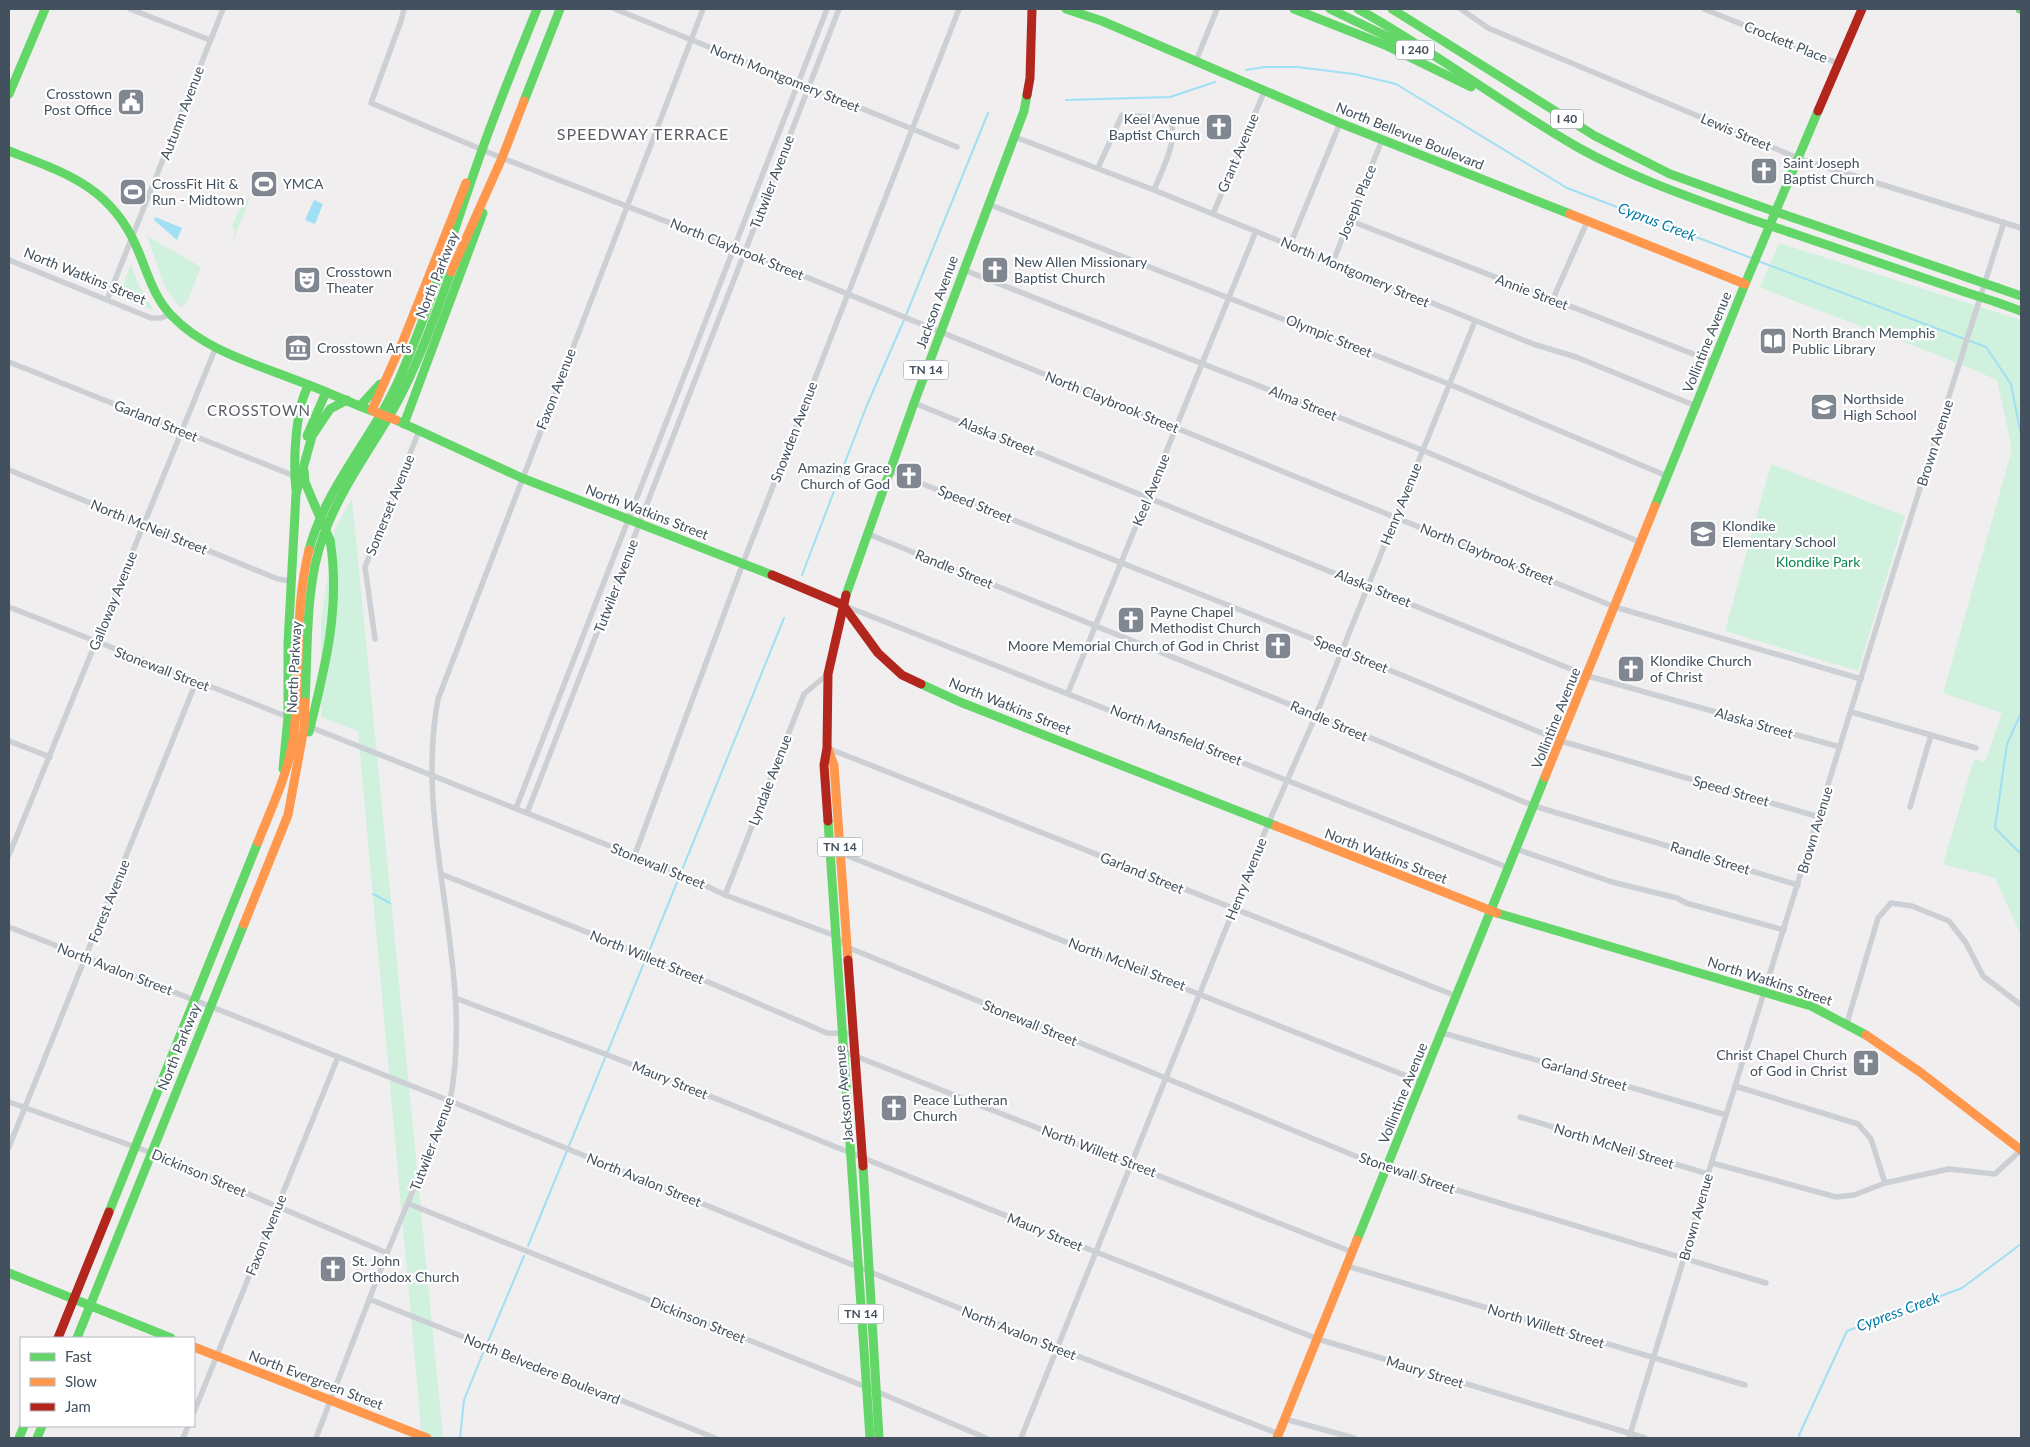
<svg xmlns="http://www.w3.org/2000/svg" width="2030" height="1447" font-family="Lato,sans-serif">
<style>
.green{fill:#d0f1de}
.water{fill:#a0dff4}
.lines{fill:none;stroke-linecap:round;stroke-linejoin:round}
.stream{stroke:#a0dff4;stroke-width:2}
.street{stroke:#cccfd3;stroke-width:5.5}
.fast{stroke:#63d668;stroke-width:9}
.slow{stroke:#ff974d;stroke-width:9}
.jam{stroke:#b3261e;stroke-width:9}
.fast-bridge{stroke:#63d668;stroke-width:9}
.slow-bridge{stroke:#ff974d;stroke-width:9}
.labels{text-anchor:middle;stroke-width:4.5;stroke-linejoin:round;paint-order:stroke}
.shield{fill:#fff;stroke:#7b848e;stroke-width:1}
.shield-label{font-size:12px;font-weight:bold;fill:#43505d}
.street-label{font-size:14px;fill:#43505d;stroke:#fff}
.poi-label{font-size:14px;fill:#43505d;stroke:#fff;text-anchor:start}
.park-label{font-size:14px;fill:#0b874f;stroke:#fff}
.water-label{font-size:15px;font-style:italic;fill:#027aa4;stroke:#fff}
.neighbourhood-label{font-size:15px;letter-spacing:1px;fill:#595d63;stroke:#fff}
.quarter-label{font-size:16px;letter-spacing:1px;fill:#595d63;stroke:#fff}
</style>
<rect width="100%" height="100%" fill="#f0eeee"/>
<g class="green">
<path d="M 248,198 L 250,198 L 231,246 L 235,232 L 232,226 L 241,206 L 246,203 Z"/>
<path d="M 147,236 L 201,267 L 186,304 L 180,307 L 165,287 Z"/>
<path d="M 1779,243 L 2021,320 L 2021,935 L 1995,878 L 1943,864 L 1974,759 L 1985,762 L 2002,713 L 1943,693 L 2012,450 L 1997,380 C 1920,345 1839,320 1760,287 Z"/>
<path d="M 131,264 L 138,284 L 154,311 L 119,296 Z"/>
<path d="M 1771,464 L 1905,516 L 1858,671 L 1725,631 Z"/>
<path d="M 352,498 L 443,1438 L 422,1438 L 358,731 L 321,717 L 321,620 L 335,529 Z"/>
</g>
<g class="water">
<path d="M 314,200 L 323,204 L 315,224 L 305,220 Z"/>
<path d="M 155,217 L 182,228 L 177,240 L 154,220 Z"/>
</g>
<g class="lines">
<g class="stream">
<path d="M 1246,70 L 1265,67 L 1297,67 L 1354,74 L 1396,84 L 1567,188 L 1754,259"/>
<path d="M 1066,100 L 1170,97 L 1215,82"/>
<path d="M 1758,261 L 1986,347 L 2011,384 L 2021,435"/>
<path d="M 906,315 L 988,113"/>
<path d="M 802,575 L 867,405 L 904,320"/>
<path d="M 2021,713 L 2007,744 L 1995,828 L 2021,854"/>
<path d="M 373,894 L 390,903"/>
<path d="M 648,954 L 784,618"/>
<path d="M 528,1246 L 646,958"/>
<path d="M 487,1344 L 524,1256"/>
<path d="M 460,1438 L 464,1400 L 485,1348"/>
<path d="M 1800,1438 L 1799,1435 L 1847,1331 L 1962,1288 L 2021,1244"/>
</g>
<g class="street">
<path d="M 130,9 L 210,40"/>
<path d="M 404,9 L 401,21 L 371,103 L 502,158 L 735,248 L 1615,607 L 1861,679"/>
<path d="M 615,9 L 957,147"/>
<path d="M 1461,9 L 1488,28 L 1800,159 L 2021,228"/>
<path d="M 1704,9 L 1840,64"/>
<path d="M 1196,61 L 1217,9"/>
<path d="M 1015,137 L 1154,190 L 1533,344 L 1576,357 L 1696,406"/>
<path d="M 1098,168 L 1122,115 L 1167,118 C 1183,132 1161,172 1154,190"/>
<path d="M 988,204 L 1449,384 L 1667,476"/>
<path d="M 1213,214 L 1264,92"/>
<path d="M 1351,221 L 1714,362"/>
<path d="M 1290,245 L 1340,123"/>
<path d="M 9,260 L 151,318 L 161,318 L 170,314"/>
<path d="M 1332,264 L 1382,140"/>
<path d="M 964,270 L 1422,450 L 1640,542"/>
<path d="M 107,300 L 223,9"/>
<path d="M 1552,301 L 1587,222"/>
<path d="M 9,362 L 297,477"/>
<path d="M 914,403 L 1588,676 L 1840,747"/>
<path d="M 9,470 L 278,579 L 291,581"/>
<path d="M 890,471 L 1341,650 L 1561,741 L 1819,817"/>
<path d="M 868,534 L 1316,715 L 1534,806 L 1798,885"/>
<path d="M 845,606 L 1509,868"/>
<path d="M 9,607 L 288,717"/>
<path d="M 375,639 L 365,567 L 419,431"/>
<path d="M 1068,693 L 1256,231"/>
<path d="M 1851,712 L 1976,748"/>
<path d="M 310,727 L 688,877 L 725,895 L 836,936 L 847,947 L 1387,1169 L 1766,1283"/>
<path d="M 9,741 L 50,757"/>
<path d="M 827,748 L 1456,996"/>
<path d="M 1910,807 L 1931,735"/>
<path d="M 516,808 L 827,9"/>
<path d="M 527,813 L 839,9"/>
<path d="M 830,849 L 1422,1082"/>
<path d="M 1516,849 L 1612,882 L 1677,898 L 1686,903 L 1784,930"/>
<path d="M 9,855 L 216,347"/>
<path d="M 634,857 L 743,563 L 959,9"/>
<path d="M 441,874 L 652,958 L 827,1033 L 853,1034"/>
<path d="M 725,895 L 804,694 L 828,674"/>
<path d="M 9,927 L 450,1101 L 1057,1348 L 1279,1434"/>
<path d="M 455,998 L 613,1057 L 1096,1252 L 1318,1339 L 1645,1438"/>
<path d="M 1847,1023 L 1878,918 L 1891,903 L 1912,906 L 1949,921 L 1966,943 L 1983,976 L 2021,1005"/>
<path d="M 1443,1033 L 1726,1115"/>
<path d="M 845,1052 L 1352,1252"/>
<path d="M 1735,1086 L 1858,1124 L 1871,1139 L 1885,1183"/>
<path d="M 9,1102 L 152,1153 L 387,1253"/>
<path d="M 1520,1117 L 1708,1174"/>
<path d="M 9,1147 L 196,682"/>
<path d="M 1712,1163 L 1836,1197 L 1854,1195 L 1885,1183 L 1949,1169 L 1995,1174 L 2021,1150"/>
<path d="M 409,1204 L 866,1387 L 986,1438"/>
<path d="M 1347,1266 L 1745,1385"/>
<path d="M 369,1299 L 715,1438"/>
<path d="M 194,1412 L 338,1057"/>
<path d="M 1285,1419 L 1354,1438"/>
<path d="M 183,1438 L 188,1426"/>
<path d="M 316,1438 L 387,1253 L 450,1101 C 476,968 413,832 438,699 L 703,9"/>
<path d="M 1021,1438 L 1268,824 L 1316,715 L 1475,321"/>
<path d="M 1629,1438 C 1655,1350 1684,1263 1708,1174 L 1891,580 L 2004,222"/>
</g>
<g class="fast">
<path d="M 1066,9 L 1102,21 L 1340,123 L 1570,214"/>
<path d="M 1294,9 L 1385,45 L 1471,87"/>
<path d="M 1330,9 L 1407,46"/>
<path d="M 1358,9 C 1434,51 1503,105 1579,148 C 1633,178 1692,198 1750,219"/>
<path d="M 1392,9 L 1595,136 L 1670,174 L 1756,205"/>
<path d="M 2020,9 L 2021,9"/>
<path d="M 9,94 L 45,9"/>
<path d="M 524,101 L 560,9"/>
<path d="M 9,151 C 66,173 111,187 137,248 C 147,271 153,296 171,315 C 205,351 256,364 301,382 C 326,391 350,403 375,412"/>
<path d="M 1794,218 L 1969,278"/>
<path d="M 1789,232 L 1965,292"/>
<path d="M 1998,288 L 2021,296"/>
<path d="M 1996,302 L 2021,311"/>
<path d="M 360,406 L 380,384"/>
<path d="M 398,421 L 522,478 L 772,575"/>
<path d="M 404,424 L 483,213"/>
<path d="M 307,436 L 326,392"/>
<path d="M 304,471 L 305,482 L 315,506"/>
<path d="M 296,490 C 293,464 295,407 309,385"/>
<path d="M 1655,506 L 1745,284 L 1818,111"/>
<path d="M 309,550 C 326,486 374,437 400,377 C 432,303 455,226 482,150 C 499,102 518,56 537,9"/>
<path d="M 846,595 L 914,403 L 1024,111 L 1027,95"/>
<path d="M 921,684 L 960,702 L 1276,826"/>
<path d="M 305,702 C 308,650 305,585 323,537 C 339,491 370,450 394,408 C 418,365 434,318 451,272"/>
<path d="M 309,732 C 325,668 341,606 330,540"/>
<path d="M 283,769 L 288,717 L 288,643 L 296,494 L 312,436 L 330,409 L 347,400"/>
<path d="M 828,821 L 870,1438"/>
<path d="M 1497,913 L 1811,1006 L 1866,1035"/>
<path d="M 863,1166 L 879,1438"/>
<path d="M 109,1212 L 258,842"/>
<path d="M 1357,1240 L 1545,777"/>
<path d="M 9,1273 L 171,1338"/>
<path d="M 77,1338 L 244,924"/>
<path d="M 19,1438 L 24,1426"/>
<path d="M 37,1438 L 42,1426"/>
</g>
<g class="slow">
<path d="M 1570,214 L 1745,284"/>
<path d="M 451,272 L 502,158 L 524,101"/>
<path d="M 372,410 L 403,341 L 466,183"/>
<path d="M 828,749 L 834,765 L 848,960"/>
<path d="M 1545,777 L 1655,506"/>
<path d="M 1276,826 L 1497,913"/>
<path d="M 258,842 C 271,809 287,776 293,741 C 302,677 293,613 309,550"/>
<path d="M 244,924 L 288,815 L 304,728 L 305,702"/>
<path d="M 1866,1035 L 1920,1072 L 2021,1150"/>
<path d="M 194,1347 L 427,1438"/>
<path d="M 1277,1438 L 1357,1240"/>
</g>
<g class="jam">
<path d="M 1027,95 L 1030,78 L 1032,9"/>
<path d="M 1818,111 L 1862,9"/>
<path d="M 772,575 L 843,605 L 878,653 L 902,675 L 921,684"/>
<path d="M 828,821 L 824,765 L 827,748 L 828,674 L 846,595"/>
<path d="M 848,960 L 863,1166"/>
<path d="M 58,1338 L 109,1212"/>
</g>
<g class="fast-bridge">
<path d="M 1756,205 L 1794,218"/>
<path d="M 1750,219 L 1789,232"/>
<path d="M 1969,278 L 1998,288"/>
<path d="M 1965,292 L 1996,302"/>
<path d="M 315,506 L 330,540"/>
</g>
<path class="slow-bridge" d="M 375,412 L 396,420"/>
</g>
<defs>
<g id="civic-square" transform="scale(1.4375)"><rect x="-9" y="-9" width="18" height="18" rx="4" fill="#808790" stroke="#fff"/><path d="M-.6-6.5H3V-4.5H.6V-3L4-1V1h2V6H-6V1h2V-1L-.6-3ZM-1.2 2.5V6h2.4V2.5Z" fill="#fff"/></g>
<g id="church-square" transform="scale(1.4375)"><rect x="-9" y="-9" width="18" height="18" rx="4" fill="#808790" stroke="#fff"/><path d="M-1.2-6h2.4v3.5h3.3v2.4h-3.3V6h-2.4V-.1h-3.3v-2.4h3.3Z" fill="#fff"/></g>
<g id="stadium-square" transform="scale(1.4375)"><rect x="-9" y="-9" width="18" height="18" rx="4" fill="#808790" stroke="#fff"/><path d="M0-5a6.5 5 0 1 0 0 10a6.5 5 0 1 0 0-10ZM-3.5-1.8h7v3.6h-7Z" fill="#fff"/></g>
<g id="theatre-square" transform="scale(1.4375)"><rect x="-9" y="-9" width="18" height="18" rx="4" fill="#808790" stroke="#fff"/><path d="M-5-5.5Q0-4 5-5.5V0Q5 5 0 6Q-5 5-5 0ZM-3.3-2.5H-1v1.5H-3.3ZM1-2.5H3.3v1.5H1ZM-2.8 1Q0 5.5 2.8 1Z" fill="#fff"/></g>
<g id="library-square" transform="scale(1.4375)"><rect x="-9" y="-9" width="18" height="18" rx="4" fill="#808790" stroke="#fff"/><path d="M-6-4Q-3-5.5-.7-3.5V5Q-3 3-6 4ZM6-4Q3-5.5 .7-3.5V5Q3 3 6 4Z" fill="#fff"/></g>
<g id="museum-square" transform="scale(1.4375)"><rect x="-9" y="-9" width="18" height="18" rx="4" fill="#808790" stroke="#fff"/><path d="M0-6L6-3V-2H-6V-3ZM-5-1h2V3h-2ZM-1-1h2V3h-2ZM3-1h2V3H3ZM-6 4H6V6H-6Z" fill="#fff"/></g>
<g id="school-square" transform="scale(1.4375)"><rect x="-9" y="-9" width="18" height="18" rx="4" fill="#808790" stroke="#fff"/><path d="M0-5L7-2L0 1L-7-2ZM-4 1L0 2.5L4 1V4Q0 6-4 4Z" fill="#fff"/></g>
</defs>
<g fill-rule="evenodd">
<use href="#civic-square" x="131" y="102"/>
<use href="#church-square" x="1219" y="127"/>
<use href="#church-square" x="1764" y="171"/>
<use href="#stadium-square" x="264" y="184"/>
<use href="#stadium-square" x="133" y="192"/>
<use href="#church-square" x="995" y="270"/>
<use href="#theatre-square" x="307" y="280"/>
<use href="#library-square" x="1773" y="341"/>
<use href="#museum-square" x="298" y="348"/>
<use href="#school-square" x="1824" y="407"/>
<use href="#church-square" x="909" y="476"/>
<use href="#school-square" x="1703" y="534"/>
<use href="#church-square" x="1131" y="620"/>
<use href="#church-square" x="1278" y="646"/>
<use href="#church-square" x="1631" y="669"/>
<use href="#church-square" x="1866" y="1063"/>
<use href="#church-square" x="894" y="1108"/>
<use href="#church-square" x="333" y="1269"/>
</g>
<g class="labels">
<g class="shield">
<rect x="1396" y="40.5" width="38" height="19" rx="4"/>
<rect x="1551" y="109.5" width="32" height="19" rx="4"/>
<rect x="903.5" y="360.5" width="45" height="19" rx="4"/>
<rect x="817.5" y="837.5" width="45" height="19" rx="4"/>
<rect x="838.5" y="1304.5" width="45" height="19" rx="4"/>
</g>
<g class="shield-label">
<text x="1415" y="54">I 240</text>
<text x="1567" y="123">I 40</text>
<text x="926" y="374">TN 14</text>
<text x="840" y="851">TN 14</text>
<text x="861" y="1318">TN 14</text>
</g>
<g class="street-label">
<text transform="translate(1786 42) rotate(22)" y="5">Crockett Place</text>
<text transform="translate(785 78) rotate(22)" y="5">North Montgomery Street</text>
<text transform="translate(182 113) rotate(-69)" y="5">Autumn Avenue</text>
<text transform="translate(1736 132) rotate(23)" y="5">Lewis Street</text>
<text transform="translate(1410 136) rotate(22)" y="5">North Bellevue Boulevard</text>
<text transform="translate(1238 153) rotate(-67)" y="5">Grant Avenue</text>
<text transform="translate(772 182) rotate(-69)" y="5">Tutwiler Avenue</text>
<text transform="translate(1357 202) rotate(-68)" y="5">Joseph Place</text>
<text transform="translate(737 249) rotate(22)" y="5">North Claybrook Street</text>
<text transform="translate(1355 272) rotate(23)" y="5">North Montgomery Street</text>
<text transform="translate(437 275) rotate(-68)" y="5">North Parkway</text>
<text transform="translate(85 276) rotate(22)" y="5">North Watkins Street</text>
<text transform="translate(1532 292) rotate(21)" y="5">Annie Street</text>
<text transform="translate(937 302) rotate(-70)" y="5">Jackson Avenue</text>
<text transform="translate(1329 336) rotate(22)" y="5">Olympic Street</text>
<text transform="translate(1707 342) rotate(-68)" y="5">Vollintine Avenue</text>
<text transform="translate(556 389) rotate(-69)" y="5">Faxon Avenue</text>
<text transform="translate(1112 402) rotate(22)" y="5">North Claybrook Street</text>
<text transform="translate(1303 403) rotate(22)" y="5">Alma Street</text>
<text transform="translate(156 421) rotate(22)" y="5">Garland Street</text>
<text transform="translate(794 432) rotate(-69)" y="5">Snowden Avenue</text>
<text transform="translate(997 436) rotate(22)" y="5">Alaska Street</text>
<text transform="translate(1935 443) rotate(-72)" y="5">Brown Avenue</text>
<text transform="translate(1151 490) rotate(-68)" y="5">Keel Avenue</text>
<text transform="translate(975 504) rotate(22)" y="5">Speed Street</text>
<text transform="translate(1401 504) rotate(-68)" y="5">Henry Avenue</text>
<text transform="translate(390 505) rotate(-68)" y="5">Somerset Avenue</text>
<text transform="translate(647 512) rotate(21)" y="5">North Watkins Street</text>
<text transform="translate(149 527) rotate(22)" y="5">North McNeil Street</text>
<text transform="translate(1487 554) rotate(22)" y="5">North Claybrook Street</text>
<text transform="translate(954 569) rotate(22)" y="5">Randle Street</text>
<text transform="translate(616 586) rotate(-69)" y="5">Tutwiler Avenue</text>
<text transform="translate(1373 588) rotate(22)" y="5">Alaska Street</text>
<text transform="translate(113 601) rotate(-68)" y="5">Galloway Avenue</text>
<text transform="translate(1351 654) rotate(22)" y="5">Speed Street</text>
<text transform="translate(294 667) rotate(-87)" y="5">North Parkway</text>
<text transform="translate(162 669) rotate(21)" y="5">Stonewall Street</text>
<text transform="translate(1010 706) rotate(22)" y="5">North Watkins Street</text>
<text transform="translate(1556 718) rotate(-68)" y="5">Vollintine Avenue</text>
<text transform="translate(1329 721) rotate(23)" y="5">Randle Street</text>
<text transform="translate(1754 723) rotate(16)" y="5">Alaska Street</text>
<text transform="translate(1176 735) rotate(22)" y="5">North Mansfield Street</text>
<text transform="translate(770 780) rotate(-69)" y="5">Lyndale Avenue</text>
<text transform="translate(1731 791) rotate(16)" y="5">Speed Street</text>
<text transform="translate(1815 830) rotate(-73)" y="5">Brown Avenue</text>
<text transform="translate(1386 856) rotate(21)" y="5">North Watkins Street</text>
<text transform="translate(1710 858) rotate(17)" y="5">Randle Street</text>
<text transform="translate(658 866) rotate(22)" y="5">Stonewall Street</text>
<text transform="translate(1142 873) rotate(22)" y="5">Garland Street</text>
<text transform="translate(1246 879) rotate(-68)" y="5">Henry Avenue</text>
<text transform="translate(109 901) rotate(-68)" y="5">Forest Avenue</text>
<text transform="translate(647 957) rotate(22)" y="5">North Willett Street</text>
<text transform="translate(1127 964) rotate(21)" y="5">North McNeil Street</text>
<text transform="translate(115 969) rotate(21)" y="5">North Avalon Street</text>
<text transform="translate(1770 981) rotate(18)" y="5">North Watkins Street</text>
<text transform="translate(1030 1023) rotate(22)" y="5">Stonewall Street</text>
<text transform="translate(179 1047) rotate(-68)" y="5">North Parkway</text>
<text transform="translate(1584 1074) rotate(16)" y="5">Garland Street</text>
<text transform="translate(670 1080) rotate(22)" y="5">Maury Street</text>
<text transform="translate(1403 1093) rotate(-68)" y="5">Vollintine Avenue</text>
<text transform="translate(844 1094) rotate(-95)" y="5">Jackson Avenue</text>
<text transform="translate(432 1144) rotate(-69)" y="5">Tutwiler Avenue</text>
<text transform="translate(1614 1146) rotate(17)" y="5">North McNeil Street</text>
<text transform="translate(1099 1151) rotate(21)" y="5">North Willett Street</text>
<text transform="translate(199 1173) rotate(23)" y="5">Dickinson Street</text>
<text transform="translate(1407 1173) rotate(19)" y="5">Stonewall Street</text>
<text transform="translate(644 1180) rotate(22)" y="5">North Avalon Street</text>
<text transform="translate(1696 1217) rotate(-74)" y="5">Brown Avenue</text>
<text transform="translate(1045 1232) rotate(22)" y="5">Maury Street</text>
<text transform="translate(266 1235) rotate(-68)" y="5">Faxon Avenue</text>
<text transform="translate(698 1320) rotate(22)" y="5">Dickinson Street</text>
<text transform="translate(1546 1326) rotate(17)" y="5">North Willett Street</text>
<text transform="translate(1019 1333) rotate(22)" y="5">North Avalon Street</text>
<text transform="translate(542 1369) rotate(22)" y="5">North Belvedere Boulevard</text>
<text transform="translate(1425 1372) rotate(17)" y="5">Maury Street</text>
<text transform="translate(316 1380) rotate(21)" y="5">North Evergreen Street</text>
</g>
<g class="poi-label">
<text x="112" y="99" text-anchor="end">Crosstown<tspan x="112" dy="16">Post Office</tspan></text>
<text x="1200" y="124" text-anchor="end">Keel Avenue<tspan x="1200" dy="16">Baptist Church</tspan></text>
<text x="1783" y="168">Saint Joseph<tspan x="1783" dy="16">Baptist Church</tspan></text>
<text x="152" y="189">CrossFit Hit &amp;<tspan x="152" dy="16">Run - Midtown</tspan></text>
<text x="283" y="189">YMCA</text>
<text x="1014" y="267">New Allen Missionary<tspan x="1014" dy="16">Baptist Church</tspan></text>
<text x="326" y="277">Crosstown<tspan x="326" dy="16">Theater</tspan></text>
<text x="1792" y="338">North Branch Memphis<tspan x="1792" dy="16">Public Library</tspan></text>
<text x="317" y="353">Crosstown Arts</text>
<text x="1843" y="404">Northside<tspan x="1843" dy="16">High School</tspan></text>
<text x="890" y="473" text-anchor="end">Amazing Grace<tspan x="890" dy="16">Church of God</tspan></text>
<text x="1722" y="531">Klondike<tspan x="1722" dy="16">Elementary School</tspan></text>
<text x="1150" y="617">Payne Chapel<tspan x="1150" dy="16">Methodist Church</tspan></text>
<text x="1259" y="651" text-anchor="end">Moore Memorial Church of God in Christ</text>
<text x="1650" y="666">Klondike Church<tspan x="1650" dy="16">of Christ</tspan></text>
<text x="1847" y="1060" text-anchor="end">Christ Chapel Church<tspan x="1847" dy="16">of God in Christ</tspan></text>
<text x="913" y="1105">Peace Lutheran<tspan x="913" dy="16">Church</tspan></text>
<text x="352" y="1266">St. John<tspan x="352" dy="16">Orthodox Church</tspan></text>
</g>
<g class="park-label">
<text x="1818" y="567">Klondike Park</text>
</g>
<g class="water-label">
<text transform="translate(1657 222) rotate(21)" y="5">Cyprus Creek</text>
<text transform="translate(1898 1312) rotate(-20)" y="5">Cypress Creek</text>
</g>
<g class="neighbourhood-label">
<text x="259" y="416">CROSSTOWN</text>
</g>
<g class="quarter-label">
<text x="643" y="140">SPEEDWAY TERRACE</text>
</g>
</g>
<rect width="2030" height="1447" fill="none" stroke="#43505d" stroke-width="20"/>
<rect x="20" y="1337" width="175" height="90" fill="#ffffff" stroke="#b4b9be"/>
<rect x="30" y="1353" width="25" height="8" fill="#63d668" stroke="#b4b9be"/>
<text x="65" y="1362" font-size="15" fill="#43505d">Fast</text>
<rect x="30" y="1378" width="25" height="8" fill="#ff974d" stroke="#b4b9be"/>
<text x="65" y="1387" font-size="15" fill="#43505d">Slow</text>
<rect x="30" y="1403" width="25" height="8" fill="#b3261e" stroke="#b4b9be"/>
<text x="65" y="1412" font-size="15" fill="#43505d">Jam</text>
</svg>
